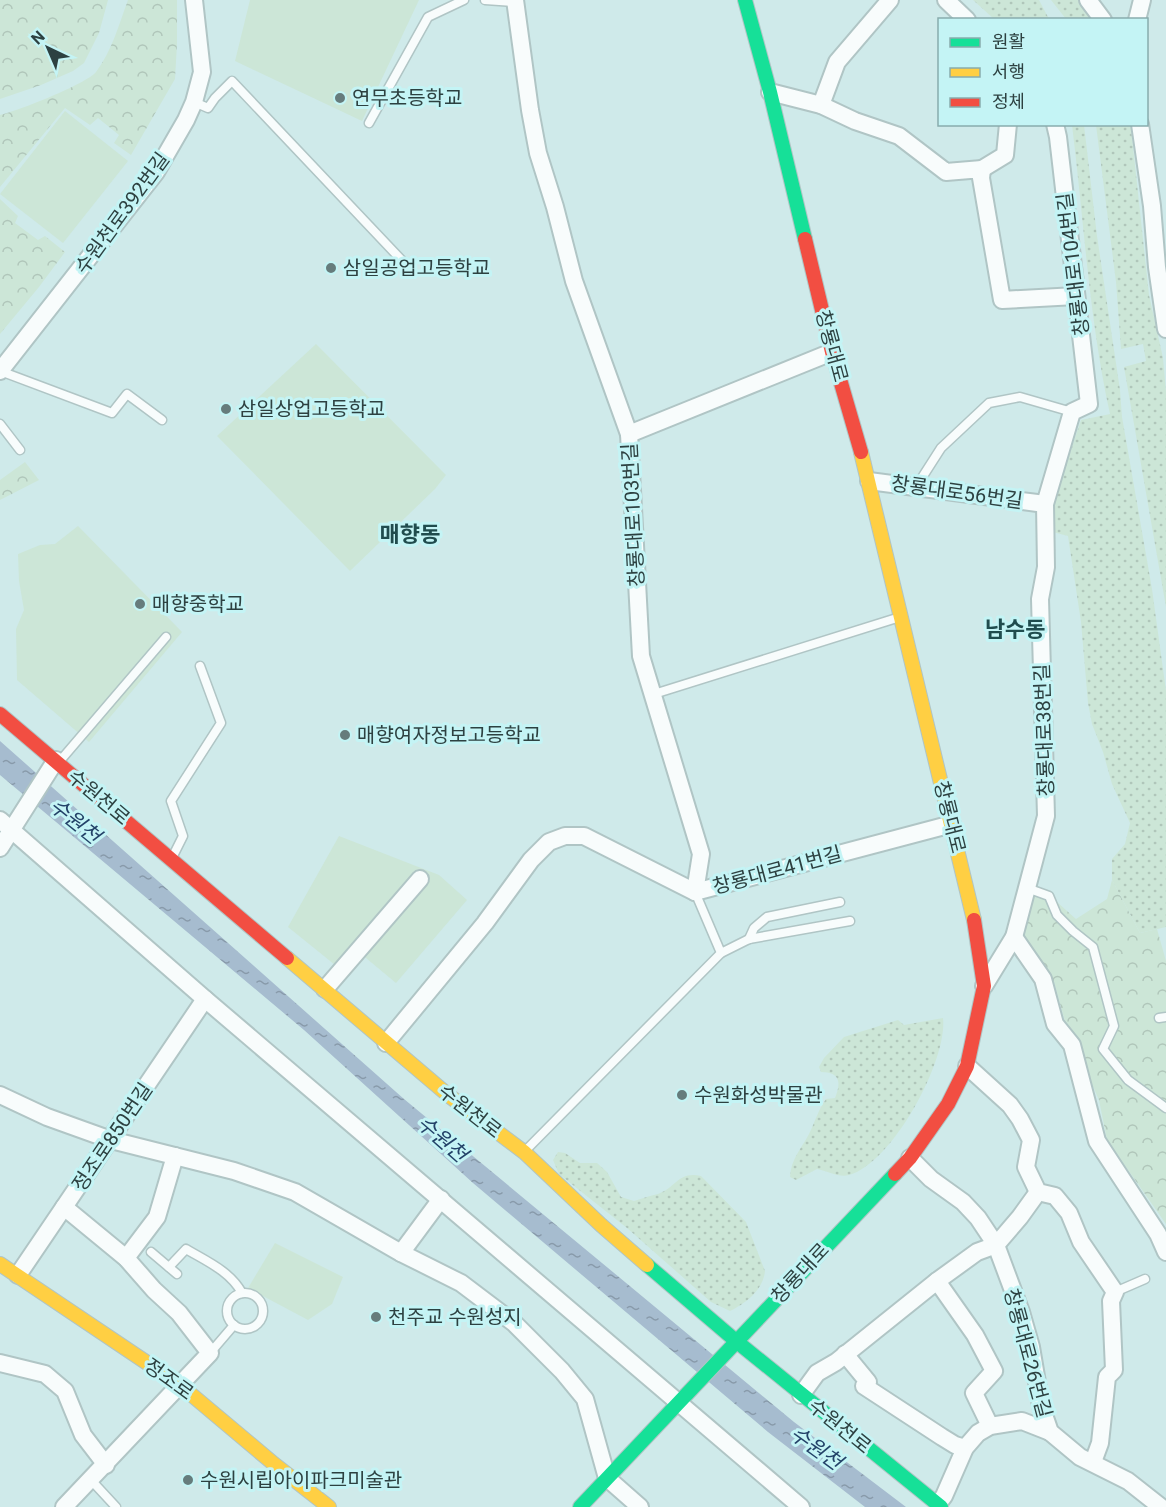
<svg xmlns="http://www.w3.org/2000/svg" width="1166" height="1507" font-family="Roboto,'Noto Sans KR',sans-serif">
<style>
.grass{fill:url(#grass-dots)}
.forest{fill:url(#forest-crowns)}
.garden{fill:#cce6d7}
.water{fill:url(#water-ripples)}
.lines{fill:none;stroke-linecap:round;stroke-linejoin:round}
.lane-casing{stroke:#b0c5c5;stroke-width:11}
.street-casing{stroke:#b0c5c5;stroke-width:20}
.fast-casing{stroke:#b0c5c5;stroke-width:16}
.slow-casing{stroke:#b0c5c5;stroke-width:16}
.jam-casing{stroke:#b0c5c5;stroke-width:16}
.lane{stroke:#f8fcfc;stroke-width:8}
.street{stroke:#f8fcfc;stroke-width:16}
.fast{stroke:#16e098;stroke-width:14}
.slow{stroke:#ffcf43;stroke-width:14}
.jam{stroke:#f24e42;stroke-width:14}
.poi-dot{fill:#667c7c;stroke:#c4f4f5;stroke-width:2}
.labels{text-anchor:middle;stroke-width:6;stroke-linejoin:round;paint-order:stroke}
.poi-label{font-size:20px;fill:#2d4141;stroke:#c4f4f5;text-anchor:start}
.street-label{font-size:20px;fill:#2d4141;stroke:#c4f4f5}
.water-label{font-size:21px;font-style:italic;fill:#234268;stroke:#c4f4f5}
.quarter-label{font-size:22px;font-weight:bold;fill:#204c4e;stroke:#c4f4f5}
</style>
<defs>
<pattern id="grass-dots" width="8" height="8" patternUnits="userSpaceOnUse" patternTransform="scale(1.5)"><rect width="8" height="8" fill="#cce6d7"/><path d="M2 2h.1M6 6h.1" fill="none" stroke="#b0c6ba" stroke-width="1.8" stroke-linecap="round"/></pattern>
<pattern id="forest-crowns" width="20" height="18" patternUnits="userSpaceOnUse" patternTransform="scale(1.5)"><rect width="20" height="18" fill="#cce6d7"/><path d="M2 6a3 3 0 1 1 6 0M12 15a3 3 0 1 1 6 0" fill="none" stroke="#b0c6ba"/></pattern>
<pattern id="water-ripples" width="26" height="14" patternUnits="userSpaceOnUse" patternTransform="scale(1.5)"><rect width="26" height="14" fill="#a6bccf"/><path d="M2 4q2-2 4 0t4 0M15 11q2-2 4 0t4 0" fill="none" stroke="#889aaa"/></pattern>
</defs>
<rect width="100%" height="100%" fill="#cfeaea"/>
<g class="grass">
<path d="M 973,0 L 1039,0 L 1049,19 L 994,19 Z"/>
<path d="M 1051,0 L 1083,0 L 1095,19 L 1066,19 Z"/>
<path d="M 1072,125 L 1084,125 L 1097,236 L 1120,390 L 1122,417 L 1152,589 L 1166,691 L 1166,927 L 1140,933 L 1112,880 L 1112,859 L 1125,844 L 1130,823 L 1112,784 L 1103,752 L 1092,724 L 1088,703 L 1081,622 L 1068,536 L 1049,531 L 1054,500 L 1081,420 L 1110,414 C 1089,319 1084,221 1072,125 Z"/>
<path d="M 1096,125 L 1130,125 L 1131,128 L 1149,295 L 1163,358 L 1166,392 L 1166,607 L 1124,367 L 1146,361 L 1143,344 L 1121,349 L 1116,282 Z"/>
<path d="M 943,1018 C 948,1060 892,1164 849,1175 C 840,1178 827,1171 817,1169 L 796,1180 L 790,1177 C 791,1159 801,1149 809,1134 C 815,1122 818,1110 826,1099 L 835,1098 C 841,1084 841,1072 821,1072 L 819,1067 L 824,1058 L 844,1037 L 898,1020 L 904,1025 Z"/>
<path d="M 558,1152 L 565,1153 L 580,1163 L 597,1163 L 607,1172 L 621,1197 L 634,1201 C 643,1198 649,1196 658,1194 C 676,1188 678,1171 701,1176 L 746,1222 L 765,1271 C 763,1290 746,1303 730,1311 L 711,1302 L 627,1228 L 559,1174 L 553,1160 Z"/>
</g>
<g class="forest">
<path d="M 0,0 L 108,0 L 99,33 L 84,63 L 73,71 L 41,85 L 0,99 Z"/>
<path d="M 128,0 L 177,0 L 177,44 L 175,79 L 131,155 L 114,143 L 119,135 L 98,118 L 90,125 L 65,108 L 0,187 L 0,115 C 18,111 86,84 96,72 C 112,51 119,24 128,0 Z"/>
<path d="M 0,199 L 18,216 L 15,223 L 38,240 L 45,236 L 65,252 L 39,287 L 0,334 Z"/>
<path d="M 25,462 L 39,480 L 0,500 L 0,480 Z"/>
<path d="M 1112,880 L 1140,933 L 1157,929 L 1166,961 L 1166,1224 L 1107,1140 L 1099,1100 L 1066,1025 L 1054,982 L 1022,937 L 1030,893 L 1057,902 L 1076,919 L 1107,899 Z"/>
</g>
<g class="garden">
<path d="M 250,0 L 419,0 L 362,121 L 235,61 Z"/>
<path d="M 65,111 L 128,161 L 63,243 L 0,194 Z"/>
<path d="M 316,344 L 446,475 L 435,489 L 350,571 L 217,436 Z"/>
<path d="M 78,526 L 182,632 L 89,742 L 17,680 L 16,629 L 24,610 L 19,581 L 18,554 L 40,545 L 55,544 Z"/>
<path d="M 339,836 L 439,875 L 467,900 L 396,983 L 360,953 L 345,973 L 288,927 Z"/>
<path d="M 275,1243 L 343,1277 L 332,1304 L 308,1320 L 248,1288 Z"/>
</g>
<path class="water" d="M 0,741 L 404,1099 L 794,1422 L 906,1507 L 865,1507 L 768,1432 L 473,1183 L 304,1030 L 0,775 Z"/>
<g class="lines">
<g class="lane-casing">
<g id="lane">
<path d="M 485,0 L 515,2"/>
<path d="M 194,102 L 208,108 L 215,98 L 232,81 L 410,269"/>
<path d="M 369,123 L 428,17 L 464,0"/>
<path d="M 0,371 L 112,413 L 127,394 L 162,420"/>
<path d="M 0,424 L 20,450"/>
<path d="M 916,487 L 941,448 L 989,403 L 1020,397 L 1072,412"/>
<path d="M 654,694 L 900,617"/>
<path d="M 59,762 L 166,637"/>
<path d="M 172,858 L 183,836 L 171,801 L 221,723 L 200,666"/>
<path d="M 1027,888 L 1049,896 L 1057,915 L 1073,931 L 1093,947 L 1114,1026 L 1103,1049 L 1128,1080 L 1166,1108"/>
<path d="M 749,939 L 754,928 L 767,917 L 840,902"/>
<path d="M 721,953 L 749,939 L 850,921"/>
<path d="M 1159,1018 L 1166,1017"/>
<path d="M 526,1150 L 721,953 L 695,892"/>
<path d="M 151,1252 L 177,1274"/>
<path d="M 169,1267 L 186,1249 C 206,1261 230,1271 242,1293"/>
<path d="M 1115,1292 L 1145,1279"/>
<circle cx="245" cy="1311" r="18"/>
<path d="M 210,1353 L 234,1325"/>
<path d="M 91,1480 L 116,1507"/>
</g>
</g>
<g class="street-casing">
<g id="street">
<path d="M 515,0 L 530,110 L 538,153 L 555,207 L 574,281 L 629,434 L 641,656 L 701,854 L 695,892"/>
<path d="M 946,0 L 967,20"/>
<path d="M 1088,0 L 1103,20"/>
<path d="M 1137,20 L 1142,0"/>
<path d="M 770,92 L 821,105 L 855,121 L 899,136 L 946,172 L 982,169 L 981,178 L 1002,300 L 1076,296"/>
<path d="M 821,105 L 837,62 L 890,0"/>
<path d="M 1140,124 L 1152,206 L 1157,267 L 1166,329"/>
<path d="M 982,169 L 1005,155 L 1008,124"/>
<path d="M 0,371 L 156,172 L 186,120 L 194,102 L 202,72 L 194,0"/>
<path d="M 629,434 L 832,352"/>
<path d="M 869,481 L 1045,504"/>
<path d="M 0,820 L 205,999 L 801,1507"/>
<path d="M 0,848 L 56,760"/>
<path d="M 1014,937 L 1043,979 L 1055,1024 L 1072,1045 L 1097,1141 L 1158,1234 L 1166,1252"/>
<path d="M 984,986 L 1014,937 L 1046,816 L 1040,599 L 1046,567 L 1045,504 L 1072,412 L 1089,404 L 1058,137 L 1055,124"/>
<path d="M 325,989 L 420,879"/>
<path d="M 386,1043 L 485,923 L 531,860 L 549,842 L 565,836 L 584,836 L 695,892 L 952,824"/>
<path d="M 967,1066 L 1010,1105 L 1020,1119 L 1031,1140 L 1026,1167 L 1038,1192 L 1055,1196 L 1069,1213 L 1081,1242 L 1115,1292 L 1111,1301 L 1114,1370 L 1107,1377 L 1100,1443 L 1093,1462"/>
<path d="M 0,1095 L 47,1117 L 111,1140 L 234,1171 L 295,1192 L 401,1253 L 461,1283 L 514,1323 L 562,1371 L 585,1399 L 607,1478 L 640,1507"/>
<path d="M 910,1158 L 931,1179 L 963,1202 L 978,1218 L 996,1245 L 1021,1312 L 1031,1347 L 1041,1406 L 1050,1432 L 1080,1457 L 1128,1481 L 1161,1507"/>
<path d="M 401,1253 L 441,1199"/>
<path d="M 126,1258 L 157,1217 L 175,1156"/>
<path d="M 18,1275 L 205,999"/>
<path d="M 937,1281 L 975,1335 L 994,1371 L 974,1393 L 990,1426"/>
<path d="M 845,1354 L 868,1382 L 864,1386 L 942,1437 L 955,1445 L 965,1448"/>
<path d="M 0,1363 L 45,1374 L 65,1391 L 83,1435 L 106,1465"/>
<path d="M 801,1395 L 817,1373 L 836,1362 L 937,1281 L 977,1252 L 996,1245 L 1020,1217 L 1038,1192"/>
<path d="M 938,1504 L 944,1496 L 965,1448 L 978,1433 L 990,1426 L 1022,1421 L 1050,1432"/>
<path d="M 64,1507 L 210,1353 L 179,1313 L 154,1290 L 126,1258 L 64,1207"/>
</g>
</g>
<g class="fast-casing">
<g id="fast">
<path d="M 745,0 L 770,92 L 805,239"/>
<path d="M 647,1265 L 736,1341 L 941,1507"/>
<path d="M 580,1507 L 895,1174"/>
</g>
</g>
<g class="slow-casing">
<g id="slow">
<path d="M 861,452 L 974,920"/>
<path d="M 287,958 L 448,1095 L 524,1152 L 601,1225 L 647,1265"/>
<path d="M 0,1264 L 180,1385 L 274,1464 L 329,1507"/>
</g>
</g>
<g class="jam-casing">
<g id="jam">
<path d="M 805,239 L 832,352 L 861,452"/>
<path d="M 0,714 L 287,958"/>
<path d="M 895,1174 L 910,1158 L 948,1104 L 967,1066 L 984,986 L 974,920"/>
</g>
</g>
<use href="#lane" class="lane"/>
<use href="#street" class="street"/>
<use href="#fast" class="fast"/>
<use href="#slow" class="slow"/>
<use href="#jam" class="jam"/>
</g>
<g class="poi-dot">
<circle cx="340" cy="98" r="6"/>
<circle cx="331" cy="268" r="6"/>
<circle cx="226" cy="409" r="6"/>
<circle cx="140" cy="604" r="6"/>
<circle cx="345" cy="735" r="6"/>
<circle cx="682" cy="1095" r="6"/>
<circle cx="376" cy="1317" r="6"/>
<circle cx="188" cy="1480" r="6"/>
</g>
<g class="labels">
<g class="poi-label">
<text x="352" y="105">연무초등학교</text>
<text x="343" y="275">삼일공업고등학교</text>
<text x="238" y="416">삼일상업고등학교</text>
<text x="152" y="611">매향중학교</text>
<text x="357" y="742">매향여자정보고등학교</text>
<text x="694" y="1102">수원화성박물관</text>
<text x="388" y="1324">천주교 수원성지</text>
<text x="200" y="1487">수원시립아이파크미술관</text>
</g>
<g class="street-label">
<text transform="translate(122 213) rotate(-54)" y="7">수원천로392번길</text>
<text transform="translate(1073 264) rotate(-97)" y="7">창룡대로104번길</text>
<text transform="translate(832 346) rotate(75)" y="7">창룡대로</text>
<text transform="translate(957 492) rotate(8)" y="7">창룡대로56번길</text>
<text transform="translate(633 515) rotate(-93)" y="7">창룡대로103번길</text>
<text transform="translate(1044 730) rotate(-92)" y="7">창룡대로38번길</text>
<text transform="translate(99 797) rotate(40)" y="7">수원천로</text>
<text transform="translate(950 817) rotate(76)" y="7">창룡대로</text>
<text transform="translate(777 870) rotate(-15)" y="7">창룡대로41번길</text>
<text transform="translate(470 1111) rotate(38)" y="7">수원천로</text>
<text transform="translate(112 1137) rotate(-56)" y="7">정조로850번길</text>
<text transform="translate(800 1273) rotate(-47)" y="7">창룡대로</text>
<text transform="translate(1028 1353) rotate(75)" y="7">창룡대로26번길</text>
<text transform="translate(169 1379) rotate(36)" y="7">정조로</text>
<text transform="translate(840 1426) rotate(39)" y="7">수원천로</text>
</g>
<g class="water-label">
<text transform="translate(75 821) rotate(39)" y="7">수원천</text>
<text transform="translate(442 1139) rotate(41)" y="7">수원천</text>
<text transform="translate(816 1448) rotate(36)" y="7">수원천</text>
</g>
<g class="quarter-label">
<text x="410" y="542">매향동</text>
<text x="1015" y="637">남수동</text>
</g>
</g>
<rect x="938" y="18" width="210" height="108" fill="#c4f4f5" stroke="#88acad" stroke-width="1.5"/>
<rect x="950" y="38" width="30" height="9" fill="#16e098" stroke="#88acad" stroke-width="1.5"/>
<text x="992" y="48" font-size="18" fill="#2d4141">원활</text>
<rect x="950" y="68" width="30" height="9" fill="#ffcf43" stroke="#88acad" stroke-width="1.5"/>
<text x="992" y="78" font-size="18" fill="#2d4141">서행</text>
<rect x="950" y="98" width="30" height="9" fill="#f24e42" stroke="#88acad" stroke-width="1.5"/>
<text x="992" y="108" font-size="18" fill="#2d4141">정체</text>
<g transform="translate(48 48) rotate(316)" stroke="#c4f4f5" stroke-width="4.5" paint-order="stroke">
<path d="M0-4.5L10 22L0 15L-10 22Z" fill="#2d4141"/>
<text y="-9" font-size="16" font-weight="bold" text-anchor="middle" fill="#2d4141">N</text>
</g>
</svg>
